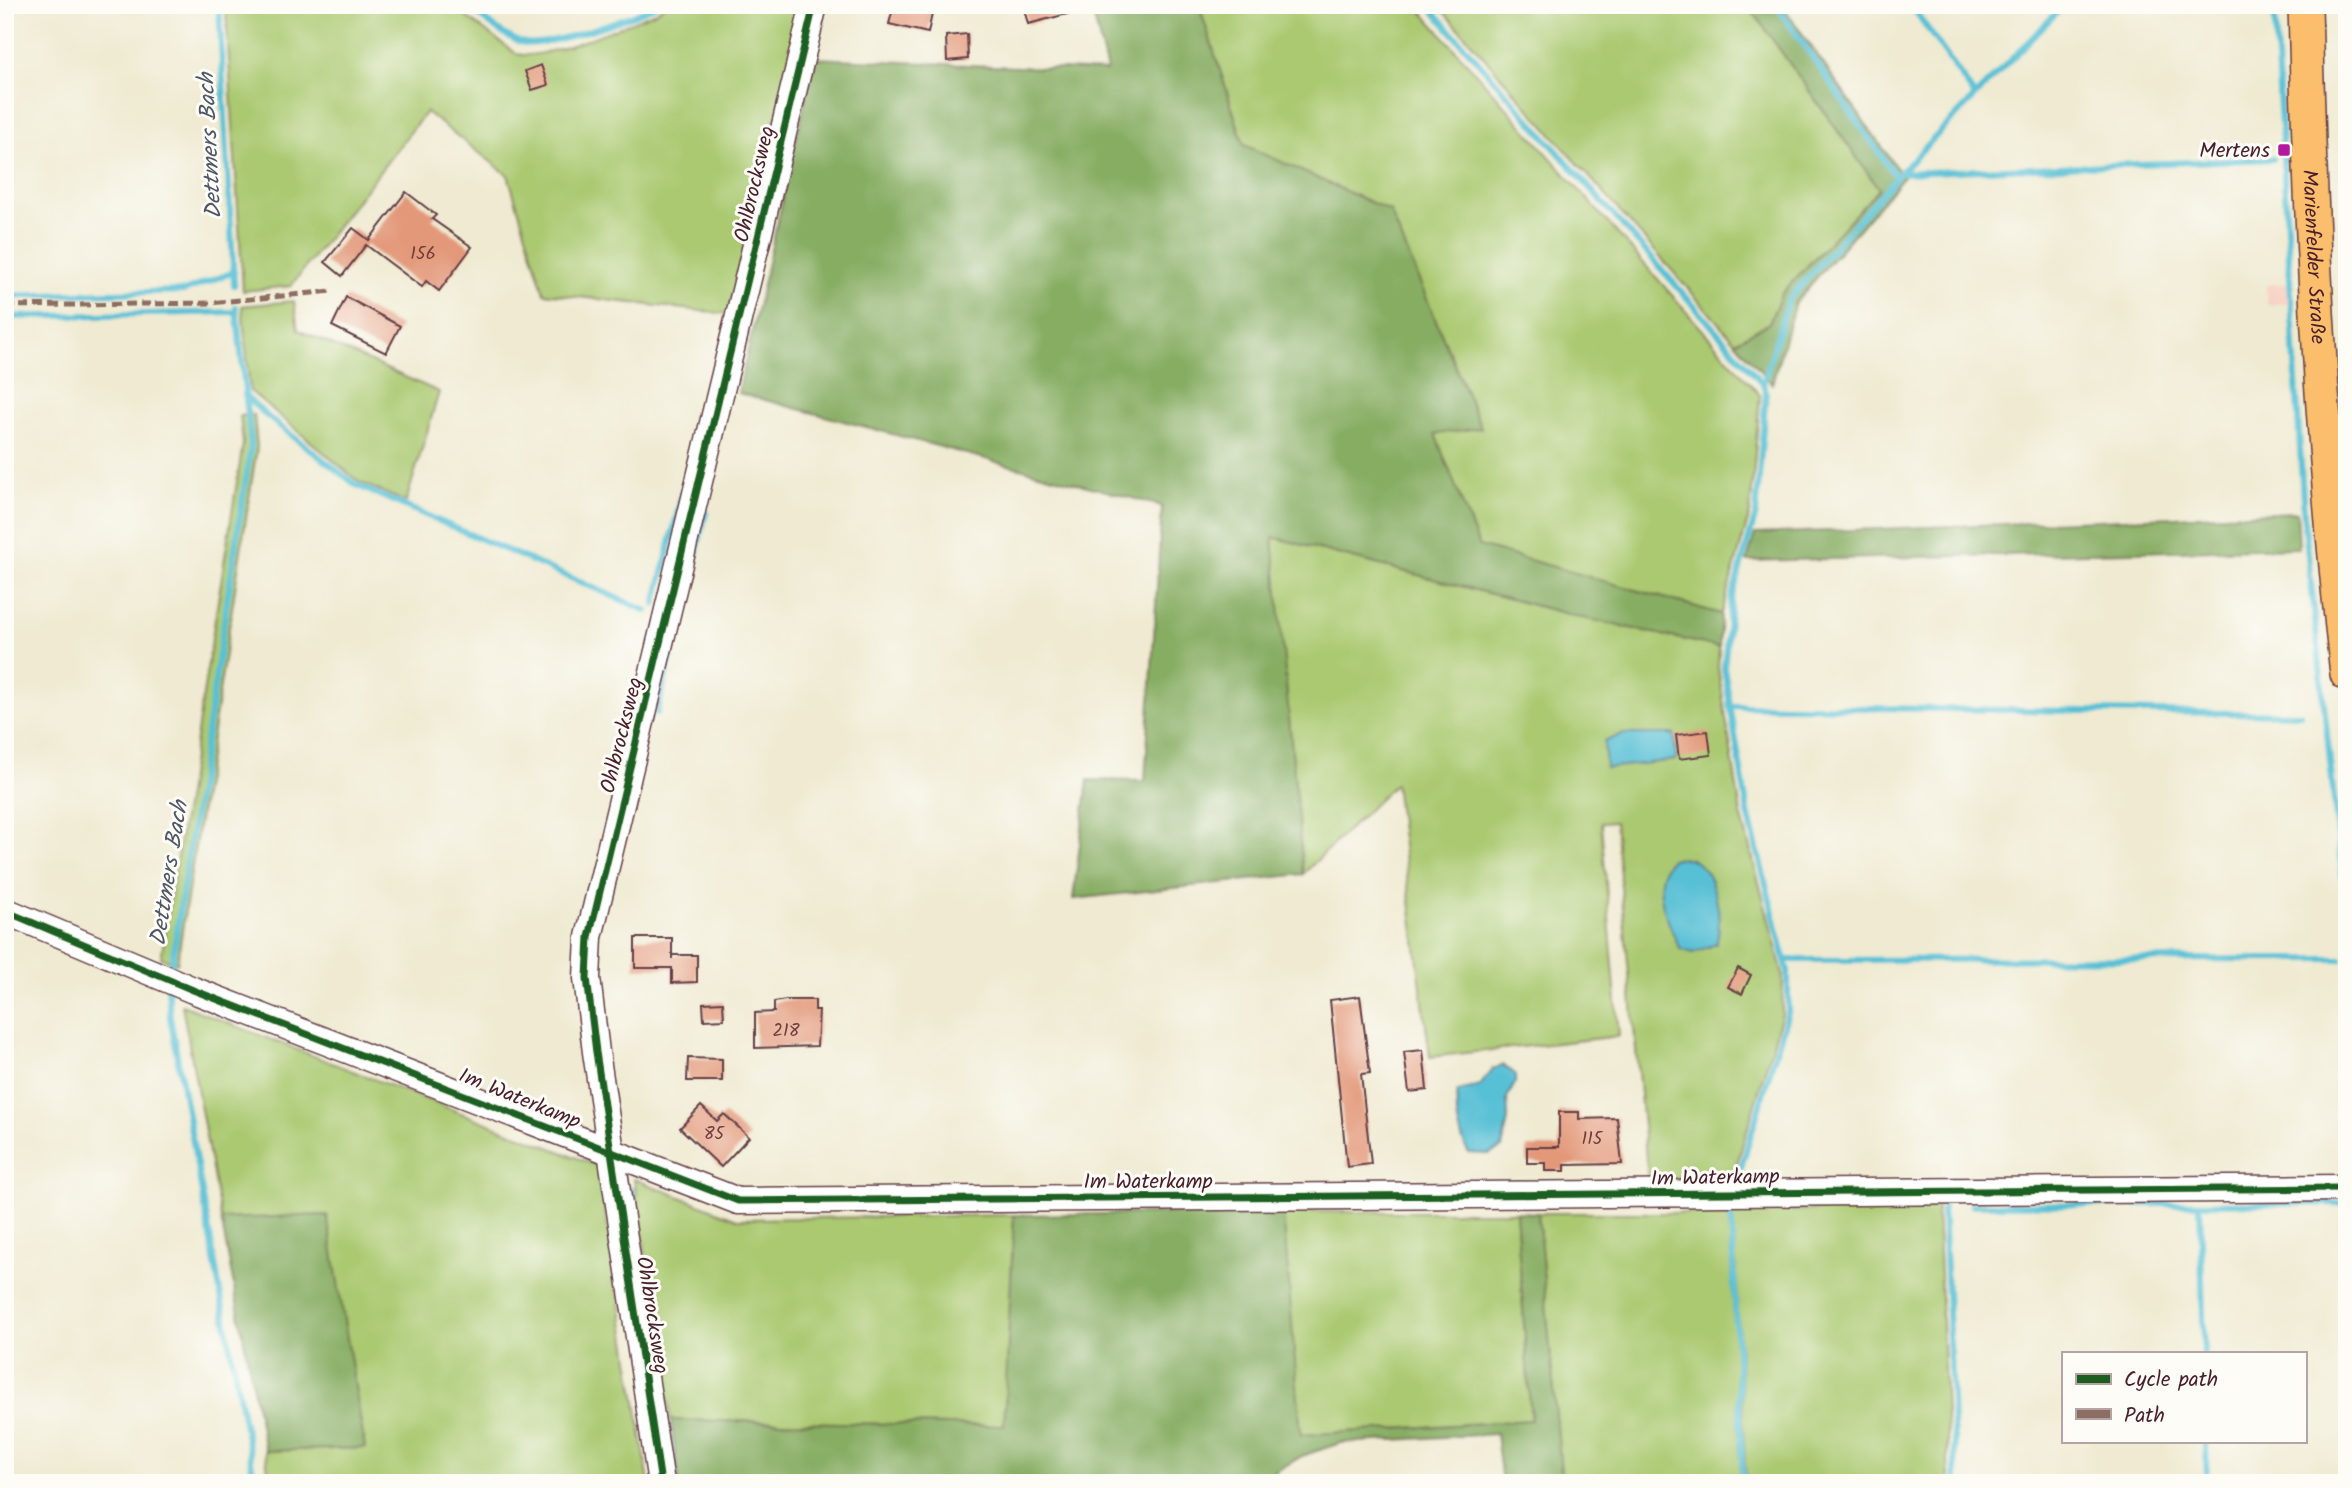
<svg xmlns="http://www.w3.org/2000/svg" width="2352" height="1488" font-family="Kalam,sans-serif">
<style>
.built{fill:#f6d2c3}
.green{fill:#aac971;stroke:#7a744e;stroke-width:2}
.forest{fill:#87ad63;stroke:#686647;stroke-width:2}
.water{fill:#58c0d5;stroke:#517080;stroke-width:2}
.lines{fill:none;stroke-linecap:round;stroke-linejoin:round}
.stream{stroke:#58c0d5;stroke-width:6}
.building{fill:#e39879}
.minor-casing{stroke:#633d44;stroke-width:29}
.major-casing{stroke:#633d44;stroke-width:36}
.minor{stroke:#fff;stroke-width:26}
.major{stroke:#fabe6d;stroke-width:33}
.quiet{stroke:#8d6e63;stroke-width:5;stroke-dasharray:10 5;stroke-linecap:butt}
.cycleway-casing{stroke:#fdfcf7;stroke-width:11}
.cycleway{stroke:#1b5e20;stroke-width:7}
.poi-dot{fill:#b5179e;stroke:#fdfcf7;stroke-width:2.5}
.labels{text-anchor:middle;stroke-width:6;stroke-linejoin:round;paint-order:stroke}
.number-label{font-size:18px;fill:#703d3e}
.poi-label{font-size:21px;fill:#4a1f2b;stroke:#fdfcf7;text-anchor:end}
.street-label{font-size:21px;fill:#4a1f2b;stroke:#fdfcf7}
.water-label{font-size:23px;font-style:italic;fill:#4f5766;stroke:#fdfcf7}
</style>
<rect width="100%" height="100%" fill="#fdfcf7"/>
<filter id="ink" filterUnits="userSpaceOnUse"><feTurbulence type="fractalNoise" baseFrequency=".0143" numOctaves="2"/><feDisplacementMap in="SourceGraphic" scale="14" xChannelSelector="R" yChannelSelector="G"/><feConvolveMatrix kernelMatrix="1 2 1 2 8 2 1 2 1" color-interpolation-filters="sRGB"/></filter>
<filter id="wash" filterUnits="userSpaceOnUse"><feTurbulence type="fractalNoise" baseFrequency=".00686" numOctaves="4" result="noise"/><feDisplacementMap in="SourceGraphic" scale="28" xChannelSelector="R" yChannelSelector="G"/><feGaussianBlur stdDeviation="1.57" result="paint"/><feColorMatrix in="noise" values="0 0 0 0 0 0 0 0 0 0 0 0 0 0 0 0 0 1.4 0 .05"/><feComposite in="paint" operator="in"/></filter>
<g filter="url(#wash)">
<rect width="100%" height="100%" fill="#efead1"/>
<path class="built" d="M 2293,283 L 2294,303 L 2267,305 L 2266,285 Z"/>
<g class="green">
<path d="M 231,5 L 450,5 L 517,54 C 542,62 628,23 656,12 L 665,5 L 804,5 L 728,314 L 544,293 L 508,175 L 426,112 L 291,286 L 243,291 L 226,10 Z"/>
<path d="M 1199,5 L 1416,5 L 1760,395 L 1750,513 L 1721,614 L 1479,546 L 1435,434 L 1481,427 L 1390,212 L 1244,145 Z"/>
<path d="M 1438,5 L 1748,5 L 1879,189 L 1782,293 L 1769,323 L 1735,342 Z"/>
<path d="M 294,301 L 298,330 L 439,392 L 406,502 L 359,482 L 250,391 L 242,306 Z"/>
<path d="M 254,415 L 257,447 L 177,963 L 161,958 L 243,444 L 240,416 Z"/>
<path d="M 1272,537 L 1583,618 L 1719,647 L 1718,668 L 1741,814 L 1783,974 L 1782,1014 L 1732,1180 L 1648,1180 L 1615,822 L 1601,823 L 1619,1036 L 1430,1057 L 1395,784 L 1303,874 Z"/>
<path d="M 182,1005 L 598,1166 L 649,1483 L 270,1483 L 265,1451 L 365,1448 L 326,1215 L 221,1219 Z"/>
<path d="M 634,1179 L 737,1219 L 1014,1215 L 1005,1426 L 671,1420 Z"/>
<path d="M 1937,1207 L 1949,1483 L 1746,1483 L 1733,1212 Z"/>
<path d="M 1283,1212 L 1516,1212 L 1531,1420 L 1300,1435 Z"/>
<path d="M 1538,1213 L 1729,1213 L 1741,1483 L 1562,1483 Z"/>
</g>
<g class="forest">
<path d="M 1091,5 L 1199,5 L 1244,145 L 1390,211 L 1481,428 L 1435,434 L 1479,546 L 1721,614 L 1719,647 L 1583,618 L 1273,537 L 1303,874 L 1073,899 L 1088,780 L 1145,781 L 1162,506 L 738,393 L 815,58 L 1107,71 Z"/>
<path d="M 1748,5 L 1782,5 L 1903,177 L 1795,303 L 1772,384 L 1735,342 L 1769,323 L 1782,293 L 1879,189 Z"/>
<path d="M 2297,512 L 2299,548 L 1747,561 L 1755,534 Z"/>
<path d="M 1283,1212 L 1301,1435 L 1531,1420 L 1516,1212 L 1538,1213 L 1562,1483 L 1502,1483 L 1496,1434 L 1340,1443 L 1302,1456 L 1256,1483 L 679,1483 L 671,1420 L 1004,1426 L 1014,1215 Z"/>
<path d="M 327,1215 L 365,1448 L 265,1451 L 221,1219 Z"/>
</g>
<g class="water">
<path d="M 1622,734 L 1674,734 L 1676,760 L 1606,768 L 1604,742 Z"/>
<path d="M 1688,858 C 1716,867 1724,920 1716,944 L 1693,953 L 1680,949 C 1668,922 1648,884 1671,859 Z"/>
<path d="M 1503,1065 L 1515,1074 L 1515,1083 L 1507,1098 L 1508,1119 L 1502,1148 L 1489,1154 L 1469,1153 C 1459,1136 1454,1110 1458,1091 L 1480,1086 L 1492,1069 Z"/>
</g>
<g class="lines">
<g class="stream">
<path d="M 219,5 L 234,285"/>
<path d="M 466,5 C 484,18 503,38 525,43 C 546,48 635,16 656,5"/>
<path d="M 1428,5 L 1763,384 L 1766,391 L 1756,514 L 1731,600 L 1724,668 L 1748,813 L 1788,972 L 1788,1012 L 1737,1181"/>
<path d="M 1776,5 L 1896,177"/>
<path d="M 1911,5 L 1975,96"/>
<path d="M 2274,5 L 2304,517 L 2347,921"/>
<path d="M 5,48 L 13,5"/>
<path d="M 1900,173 L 2273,159"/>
<path d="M 5,296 L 184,291 L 234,272"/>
<path d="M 5,317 L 236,312"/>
<path d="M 1763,384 L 1788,300 L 1900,173 L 2064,5"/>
<path d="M 245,396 L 268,417 L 356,485 L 647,611"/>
<path d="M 655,605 L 709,384"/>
<path d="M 1729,706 L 2300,714"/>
<path d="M 657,713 L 706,513"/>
<path d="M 1785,960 L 2340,959"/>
<path d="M 170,974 L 251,445 L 236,307"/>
<path d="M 168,988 L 170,1017 L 255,1483"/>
<path d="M 631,1189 L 675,1483"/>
<path d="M 2200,1204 L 2204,1353"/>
<path d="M 1972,1205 L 2347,1203"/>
<path d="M 1943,1207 L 1956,1483"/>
<path d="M 1731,1212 L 1743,1483"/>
<path d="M 2206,1441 L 2207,1483"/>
</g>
</g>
<g id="blocks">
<g class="building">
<path d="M 894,5 L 933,9 L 928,33 L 889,24 Z"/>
<path d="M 1023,5 L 1078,5 L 1079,11 L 1028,24 Z"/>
<path d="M 967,34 L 968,59 L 947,61 L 946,36 Z"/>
<path d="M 541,65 L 548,85 L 532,90 L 525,71 Z"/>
<path d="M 406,192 L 436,215 L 432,219 L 472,247 L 439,291 L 426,281 L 422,287 L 366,245 L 342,276 L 325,262 L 353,228 L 369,240 Z"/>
<path d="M 346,297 L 400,326 L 386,353 L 332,326 Z"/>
<path d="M 1708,731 L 1711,755 L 1679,759 L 1676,735 Z"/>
<path d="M 635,938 L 672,938 L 672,959 L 672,955 L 697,955 L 697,982 L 672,983 L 672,968 L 635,968 Z"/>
<path d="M 1738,968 L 1751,975 L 1742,994 L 1728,987 Z"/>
<path d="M 1360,996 L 1370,1073 L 1361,1074 L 1371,1164 L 1347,1167 L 1330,1000 Z"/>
<path d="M 786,1000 L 815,1000 L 815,1010 L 819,1010 L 817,1046 L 755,1048 L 755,1013 L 774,1012 L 774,1002 Z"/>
<path d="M 723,1002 L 724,1019 L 704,1020 L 703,1003 Z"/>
<path d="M 1423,1050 L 1427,1090 L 1409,1092 L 1404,1052 Z"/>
<path d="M 688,1058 L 722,1059 L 722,1081 L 687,1081 Z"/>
<path d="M 701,1106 L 717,1121 L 724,1114 L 749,1137 L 721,1167 L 680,1128 Z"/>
<path d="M 1559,1112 L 1579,1112 L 1579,1119 L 1617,1118 L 1622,1164 L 1565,1165 L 1565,1171 L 1545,1171 L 1545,1163 L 1527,1163 L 1527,1147 L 1559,1147 Z"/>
</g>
</g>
</g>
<g filter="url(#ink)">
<use href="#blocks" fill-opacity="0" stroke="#633d44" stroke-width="2"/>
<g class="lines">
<g class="minor-casing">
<g id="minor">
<path d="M 5,911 L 193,990 L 738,1201 L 2347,1188"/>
<path d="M 661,1483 L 596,1052 L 587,978 L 589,937 L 814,5"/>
</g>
</g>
<g class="major-casing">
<g id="major">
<path id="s1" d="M 2305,5 C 2310,229 2322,451 2347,674"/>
</g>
</g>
<use href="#minor" class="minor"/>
<use href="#major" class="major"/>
<g class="quiet">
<path d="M 2344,280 L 2347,281"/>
<path d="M 5,306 L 210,303 L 333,291"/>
</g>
<g class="cycleway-casing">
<g id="cycleway">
<path d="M 5,911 L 193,990 L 738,1201 L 2347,1188"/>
<path d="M 661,1483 L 596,1052 L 587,978 L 589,937 L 814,5"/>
</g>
</g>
<use href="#cycleway" class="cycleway"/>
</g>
</g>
<rect class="poi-dot" x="2277" y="143" width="14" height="14" rx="3.5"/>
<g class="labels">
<g class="number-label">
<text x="423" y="259">156</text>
<text x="786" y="1036">218</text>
<text x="714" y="1139">85</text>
<text x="1592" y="1144">115</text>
</g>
<g class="poi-label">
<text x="2270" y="157">Mertens</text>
</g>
<g class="street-label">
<text transform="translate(754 184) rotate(-77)" y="7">Ohlbrocksweg</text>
<text dy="7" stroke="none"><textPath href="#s1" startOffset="252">Marienfelder Straße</textPath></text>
<text transform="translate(621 735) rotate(-76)" y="7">Ohlbrocksweg</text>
<text transform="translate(520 1098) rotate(22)" y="7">Im Waterkamp</text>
<text transform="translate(1715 1177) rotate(-1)" y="7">Im Waterkamp</text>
<text x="1148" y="1188">Im Waterkamp</text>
<text transform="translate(653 1315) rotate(81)" y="7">Ohlbrocksweg</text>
</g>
<g class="water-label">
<text transform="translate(209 146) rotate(-93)" y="8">Dettmers Bach</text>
<text transform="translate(168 873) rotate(-81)" y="8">Dettmers Bach</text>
</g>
</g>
<rect width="2352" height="1488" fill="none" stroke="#fdfcf7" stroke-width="28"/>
<rect x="2062" y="1352" width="245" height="91" fill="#fdfcf7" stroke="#b5a4a5" stroke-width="2"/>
<rect x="2076" y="1374" width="35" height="10" fill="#1b5e20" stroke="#b5a4a5" stroke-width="2"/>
<text x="2124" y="1386" font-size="21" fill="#4a1f2b">Cycle path</text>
<rect x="2076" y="1409" width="35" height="10" fill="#8d6e63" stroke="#b5a4a5" stroke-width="2"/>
<text x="2124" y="1422" font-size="21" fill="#4a1f2b">Path</text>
</svg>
